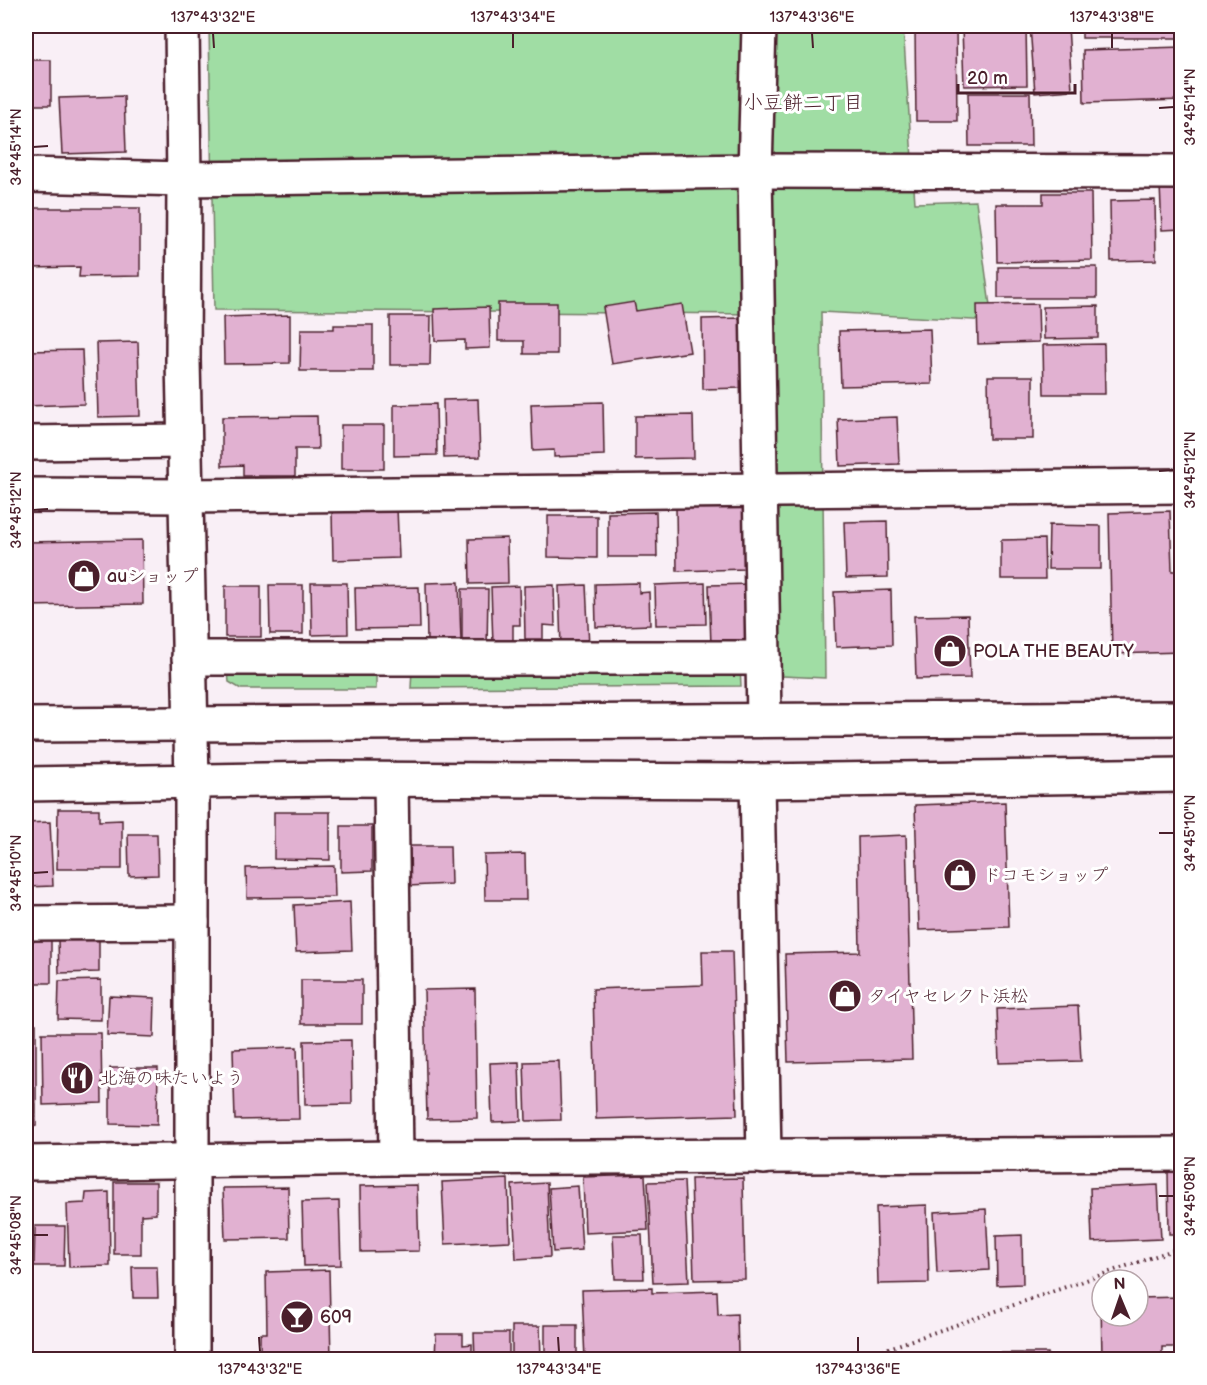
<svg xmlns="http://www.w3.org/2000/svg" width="1207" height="1385" font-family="'Balsamiq Sans','Klee One',sans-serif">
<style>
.green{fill:#a0dda4;stroke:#757e68;stroke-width:1.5}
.building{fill:#e1b1d1;stroke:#4a1f2b;stroke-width:1.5}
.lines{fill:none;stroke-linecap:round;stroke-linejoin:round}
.minor-casing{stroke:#4a1f2b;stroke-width:38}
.path{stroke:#4a1f2b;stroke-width:4;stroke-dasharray:1.5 4.5;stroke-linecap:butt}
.minor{stroke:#fff;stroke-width:33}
.ticks{fill:none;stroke:#4a1f2b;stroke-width:2}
.labels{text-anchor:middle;stroke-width:6;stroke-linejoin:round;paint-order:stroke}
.poi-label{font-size:18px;fill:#4a1f2b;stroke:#fff;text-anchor:start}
.neighbourhood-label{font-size:20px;fill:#4a1f2b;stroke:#fff}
.neatline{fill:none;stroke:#4a1f2b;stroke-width:2}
.ticks-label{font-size:15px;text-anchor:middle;fill:#4a1f2b}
</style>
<rect width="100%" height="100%" fill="#f9eff6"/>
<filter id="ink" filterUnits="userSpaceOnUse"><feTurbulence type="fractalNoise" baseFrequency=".0167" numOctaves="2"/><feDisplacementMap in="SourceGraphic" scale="12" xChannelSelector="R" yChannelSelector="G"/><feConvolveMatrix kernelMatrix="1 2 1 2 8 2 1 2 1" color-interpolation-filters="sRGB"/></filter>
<g filter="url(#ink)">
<g class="green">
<path d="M 209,26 L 903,26 L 915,203 L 976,201 L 992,321 L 821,312 L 825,678 L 761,675 L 760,314 L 214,310 Z"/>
<path d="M 740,668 L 741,686 L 411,688 L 412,669 Z"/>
<path d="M 376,669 L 376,689 L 241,689 L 229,682 L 228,672 Z"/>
</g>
<g class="building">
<path d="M 956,26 L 957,121 L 916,121 L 915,27 Z"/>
<path d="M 1026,26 L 1027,85 L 964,86 L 962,27 Z"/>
<path d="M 1030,26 L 1068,26 L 1072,90 L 1035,93 Z"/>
<rect x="1082" y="26" width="99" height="12"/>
<path d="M 1182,47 L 1182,100 L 1084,103 L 1083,50 Z"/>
<rect x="26" y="60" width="25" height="45"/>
<path d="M 968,93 L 1030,93 L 1031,146 L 969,146 Z"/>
<path d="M 124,96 L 126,152 L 62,154 L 59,98 Z"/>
<path d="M 1182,184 L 1182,229 L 1162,230 L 1160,185 Z"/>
<path d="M 1043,193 L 1091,193 L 1092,260 L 997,262 L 996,204 L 1043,204 Z"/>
<path d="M 1155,200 L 1156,260 L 1111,261 L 1110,201 Z"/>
<path d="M 29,208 L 140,208 L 140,276 L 79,277 L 80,267 L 29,268 Z"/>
<rect x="998" y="267" width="99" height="31"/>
<path d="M 634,302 L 636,311 L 682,304 L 690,352 L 612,364 L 603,307 Z"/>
<path d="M 498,303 L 557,303 L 557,354 L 524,354 L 524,341 L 498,341 Z"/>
<path d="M 1038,304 L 1039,342 L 978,344 L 977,305 Z"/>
<path d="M 1098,306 L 1098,338 L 1044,339 L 1043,307 Z"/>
<path d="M 489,307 L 490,348 L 465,349 L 465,340 L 435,341 L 434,309 Z"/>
<path d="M 290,315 L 290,363 L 224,364 L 223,317 Z"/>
<path d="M 390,316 L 431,316 L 430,365 L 390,365 Z"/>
<path d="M 741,318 L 742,388 L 703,389 L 702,319 Z"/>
<path d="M 334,325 L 373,325 L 373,371 L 300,371 L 301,329 L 334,329 Z"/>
<path d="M 930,329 L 932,384 L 841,386 L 839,331 Z"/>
<path d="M 138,342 L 140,416 L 98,417 L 96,343 Z"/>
<path d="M 1104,344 L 1105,394 L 1044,394 L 1043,345 Z"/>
<path d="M 82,350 L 84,404 L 26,406 L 26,351 Z"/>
<path d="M 988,376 L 1033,376 L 1033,439 L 989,439 Z"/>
<path d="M 478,399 L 480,457 L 444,458 L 443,400 Z"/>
<path d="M 603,402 L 604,455 L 554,457 L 554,450 L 533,451 L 531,404 Z"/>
<path d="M 436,404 L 437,455 L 394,456 L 394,405 Z"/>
<path d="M 693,415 L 694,458 L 635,459 L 635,416 Z"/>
<path d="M 317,416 L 318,449 L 295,449 L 295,476 L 243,476 L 243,465 L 222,466 L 222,417 Z"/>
<path d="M 897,417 L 899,464 L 840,466 L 838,419 Z"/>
<rect x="341" y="425" width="43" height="44"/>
<path d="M 746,507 L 746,569 L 677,571 L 676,508 Z"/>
<path d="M 397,508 L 399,558 L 333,560 L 332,511 Z"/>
<path d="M 1170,511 L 1172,571 L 1182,571 L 1182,652 L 1112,654 L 1109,513 Z"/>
<path d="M 656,512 L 657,557 L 608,557 L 608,513 Z"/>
<path d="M 548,516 L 597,516 L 597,558 L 548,557 Z"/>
<path d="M 887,521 L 888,577 L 846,578 L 844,522 Z"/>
<path d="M 1049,525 L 1101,526 L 1101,569 L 1048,569 Z"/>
<path d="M 507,538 L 508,583 L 470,584 L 469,539 Z"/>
<path d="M 1044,539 L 1045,579 L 1001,579 L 1001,540 Z"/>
<path d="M 142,540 L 143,604 L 26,606 L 26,542 Z"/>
<path d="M 459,582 L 461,641 L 427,642 L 426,583 Z"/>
<path d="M 311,583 L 347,583 L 348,634 L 312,635 Z"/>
<path d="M 639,583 L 639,593 L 649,592 L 650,625 L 596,627 L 595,584 Z"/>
<path d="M 705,583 L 706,624 L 656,625 L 655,585 Z"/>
<path d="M 751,584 L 753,644 L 711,646 L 709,585 Z"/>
<path d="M 269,585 L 303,585 L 303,634 L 270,634 Z"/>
<path d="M 554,585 L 555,626 L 543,625 L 543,639 L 525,639 L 524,586 Z"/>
<path d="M 586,585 L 589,646 L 561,647 L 559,586 Z"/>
<rect x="225" y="586" width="36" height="51"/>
<path d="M 519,586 L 520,625 L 513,625 L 513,643 L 493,644 L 491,587 Z"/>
<path d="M 419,587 L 420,628 L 356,629 L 355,588 Z"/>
<path d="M 462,589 L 488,589 L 487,648 L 462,649 Z"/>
<path d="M 891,590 L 892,645 L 836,647 L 834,592 Z"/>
<path d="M 968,615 L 970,678 L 916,679 L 914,616 Z"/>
<path d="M 1005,802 L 1009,927 L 919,930 L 915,805 Z"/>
<path d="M 58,809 L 99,809 L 99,821 L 122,820 L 122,869 L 57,869 Z"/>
<path d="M 274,812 L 330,812 L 330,860 L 274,859 Z"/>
<path d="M 50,822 L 53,886 L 26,887 L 26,823 Z"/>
<path d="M 341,826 L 372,826 L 372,871 L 341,872 Z"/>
<path d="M 128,834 L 157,834 L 158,875 L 129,876 Z"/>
<path d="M 906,835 L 912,1059 L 788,1062 L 785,954 L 860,952 L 858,837 Z"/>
<path d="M 407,846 L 450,846 L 451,884 L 408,886 Z"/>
<path d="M 525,854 L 526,900 L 485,900 L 484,855 Z"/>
<path d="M 334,866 L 335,897 L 247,898 L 246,868 Z"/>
<path d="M 350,902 L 352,950 L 296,952 L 294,905 Z"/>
<rect x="26" y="938" width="25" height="45"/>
<path d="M 99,939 L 99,972 L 59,973 L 58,940 Z"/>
<path d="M 702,951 L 732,951 L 737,1115 L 596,1119 L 593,989 L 703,985 Z"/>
<path d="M 101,980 L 101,1020 L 58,1019 L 59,981 Z"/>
<rect x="301" y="980" width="61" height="44"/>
<path d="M 475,989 L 477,1118 L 427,1119 L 424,990 Z"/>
<path d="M 109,996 L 155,998 L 154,1037 L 107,1035 Z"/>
<path d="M 1078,1006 L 1081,1061 L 999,1063 L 997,1009 Z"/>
<rect x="26" y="1024" width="10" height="102"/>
<path d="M 42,1033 L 101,1033 L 102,1103 L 43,1105 Z"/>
<path d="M 351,1040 L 352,1104 L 305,1105 L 304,1041 Z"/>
<path d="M 297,1047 L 299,1119 L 235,1120 L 233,1049 Z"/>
<path d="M 559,1061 L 561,1120 L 526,1121 L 524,1062 Z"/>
<path d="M 519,1062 L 521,1121 L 492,1122 L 490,1063 Z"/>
<path d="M 110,1068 L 158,1068 L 157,1125 L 110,1124 Z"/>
<path d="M 1182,1171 L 1182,1234 L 1169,1234 L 1168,1172 Z"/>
<path d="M 645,1175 L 648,1230 L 585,1233 L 583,1177 Z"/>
<path d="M 743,1178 L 745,1279 L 694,1280 L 691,1179 Z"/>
<path d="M 508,1179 L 510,1241 L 445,1244 L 442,1182 Z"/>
<path d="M 684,1181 L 689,1282 L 653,1283 L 648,1182 Z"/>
<path d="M 114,1182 L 156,1182 L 156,1214 L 141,1215 L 141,1254 L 114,1254 Z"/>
<path d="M 547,1183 L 550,1257 L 516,1259 L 512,1185 Z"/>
<path d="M 417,1185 L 419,1251 L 361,1252 L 360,1186 Z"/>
<path d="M 1158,1185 L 1161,1239 L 1092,1242 L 1090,1188 Z"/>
<path d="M 578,1186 L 582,1250 L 553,1252 L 549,1188 Z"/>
<path d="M 288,1187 L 289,1238 L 225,1239 L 223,1188 Z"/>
<path d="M 109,1192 L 110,1266 L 69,1267 L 67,1204 L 85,1203 L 86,1193 Z"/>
<path d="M 339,1201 L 341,1265 L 304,1266 L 302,1202 Z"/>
<path d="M 927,1205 L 929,1283 L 878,1284 L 876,1207 Z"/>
<path d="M 986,1209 L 989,1270 L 937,1273 L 934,1212 Z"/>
<path d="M 35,1226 L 65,1226 L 64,1266 L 34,1266 Z"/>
<path d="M 613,1235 L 642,1235 L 644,1279 L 615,1279 Z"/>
<path d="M 1022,1235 L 1023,1284 L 997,1285 L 996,1236 Z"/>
<path d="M 132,1267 L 157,1267 L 158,1298 L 133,1298 Z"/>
<path d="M 329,1270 L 331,1360 L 260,1360 L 260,1333 L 267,1333 L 266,1272 Z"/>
<path d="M 652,1288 L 652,1293 L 717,1291 L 718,1315 L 737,1314 L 738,1353 L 650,1356 L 650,1360 L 585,1360 L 582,1290 Z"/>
<path d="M 1182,1297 L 1182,1347 L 1162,1347 L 1162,1358 L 1102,1359 L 1101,1299 L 1102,1316 L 1138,1316 L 1138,1298 Z"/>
<rect x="545" y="1325" width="32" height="35"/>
<path d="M 512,1326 L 540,1326 L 541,1360 L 512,1360 Z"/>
<path d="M 474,1333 L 509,1333 L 509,1360 L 475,1360 Z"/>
<path d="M 436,1334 L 463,1334 L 463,1345 L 472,1344 L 472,1360 L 435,1360 Z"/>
<rect x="1000" y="1353" width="48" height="7"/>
</g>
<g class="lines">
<g class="minor-casing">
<g id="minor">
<path d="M 182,26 L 184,179 L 183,360 L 192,782 L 192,1360"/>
<path d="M 759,26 L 755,171 L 764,720"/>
<path d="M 26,175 L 184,179 L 755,171 L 1182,172"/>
<path d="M 26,443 L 184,441"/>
<path d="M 26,495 L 185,496 L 1182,486"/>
<path d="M 189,658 L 763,658"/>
<path d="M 26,725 L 1182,718"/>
<path d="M 391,780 L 396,1158"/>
<path d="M 757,781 L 764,1157"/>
<path d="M 26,784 L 330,779 L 757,781 L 1182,775"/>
<path d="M 26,923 L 192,922"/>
<path d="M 26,1163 L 396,1158 L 1182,1154"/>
</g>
</g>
<path class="path" d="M 854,1360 L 1182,1247"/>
<use href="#minor" class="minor"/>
</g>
</g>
<path class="ticks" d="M 213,33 L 214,48M 513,33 L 513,48M 812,33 L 813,48M 1112,33 L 1112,48M 1159,108 L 1174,107M 33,147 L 48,146M 1159,471 L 1174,470M 33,510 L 48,509M 1159,833 L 1174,833M 33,873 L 48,872M 1159,1196 L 1174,1196M 33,1235 L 48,1235M 259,1337 L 260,1352M 558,1337 L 559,1352M 858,1337 L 858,1352"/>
<defs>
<g id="shop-disc" transform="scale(1.725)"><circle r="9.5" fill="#4a1f2b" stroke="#fff"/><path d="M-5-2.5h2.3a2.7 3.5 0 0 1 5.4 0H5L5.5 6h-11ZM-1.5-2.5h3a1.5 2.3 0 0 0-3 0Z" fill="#fff"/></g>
<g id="restaurant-disc" transform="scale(1.725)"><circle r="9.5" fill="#4a1f2b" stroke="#fff"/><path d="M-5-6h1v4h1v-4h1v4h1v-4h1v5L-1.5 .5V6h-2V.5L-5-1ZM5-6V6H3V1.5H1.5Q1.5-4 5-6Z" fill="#fff"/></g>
<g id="bar-disc" transform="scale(1.725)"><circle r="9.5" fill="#4a1f2b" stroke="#fff"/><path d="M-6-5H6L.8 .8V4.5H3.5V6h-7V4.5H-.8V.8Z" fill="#fff"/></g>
</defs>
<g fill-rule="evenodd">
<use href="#shop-disc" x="84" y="576"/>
<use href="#shop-disc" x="950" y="651"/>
<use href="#shop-disc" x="960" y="875"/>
<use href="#shop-disc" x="845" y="996"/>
<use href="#restaurant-disc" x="77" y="1078"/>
<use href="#bar-disc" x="297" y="1317"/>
</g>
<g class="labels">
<g class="poi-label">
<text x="107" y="582">auショップ</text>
<text x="973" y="657">POLA THE BEAUTY</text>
<text x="983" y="881">ドコモショップ</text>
<text x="868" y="1002">タイヤセレクト浜松</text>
<text x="100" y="1084">北海の味たいよう</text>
<text x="320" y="1323">609</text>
</g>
<g class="neighbourhood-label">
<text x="803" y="109">小豆餅二丁目</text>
</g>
</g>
<rect width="1207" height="1385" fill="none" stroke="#fff" stroke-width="66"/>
<g transform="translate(1120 1298) rotate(358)"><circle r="28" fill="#ffffff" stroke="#b7a5aa" stroke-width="1.5"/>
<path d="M0-4.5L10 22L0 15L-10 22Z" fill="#4a1f2b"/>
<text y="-9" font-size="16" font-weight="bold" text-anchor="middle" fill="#4a1f2b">N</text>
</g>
<path d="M958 84v9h117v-9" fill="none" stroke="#4a1f2b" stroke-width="3"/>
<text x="967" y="84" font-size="18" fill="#4a1f2b" stroke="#ffffff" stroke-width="4.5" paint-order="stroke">20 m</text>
<rect x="33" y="33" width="1141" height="1319" class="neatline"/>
<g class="ticks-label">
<text x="213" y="22">137°43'32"E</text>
<text x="513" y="22">137°43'34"E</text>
<text x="812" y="22">137°43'36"E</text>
<text x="1112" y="22">137°43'38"E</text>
<text transform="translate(1190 107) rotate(-90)" y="5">34°45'14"N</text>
<text transform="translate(16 147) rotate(-90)" y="5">34°45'14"N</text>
<text transform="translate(1190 470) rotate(-90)" y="5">34°45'12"N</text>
<text transform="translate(16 510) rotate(-90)" y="5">34°45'12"N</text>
<text transform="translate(1190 833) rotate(-90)" y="5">34°45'10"N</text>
<text transform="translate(16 873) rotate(-90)" y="5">34°45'10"N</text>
<text transform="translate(1190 1196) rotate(-90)" y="5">34°45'08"N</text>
<text transform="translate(16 1235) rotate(-90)" y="5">34°45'08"N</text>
<text x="260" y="1374">137°43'32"E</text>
<text x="559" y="1374">137°43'34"E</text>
<text x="858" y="1374">137°43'36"E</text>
</g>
</svg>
